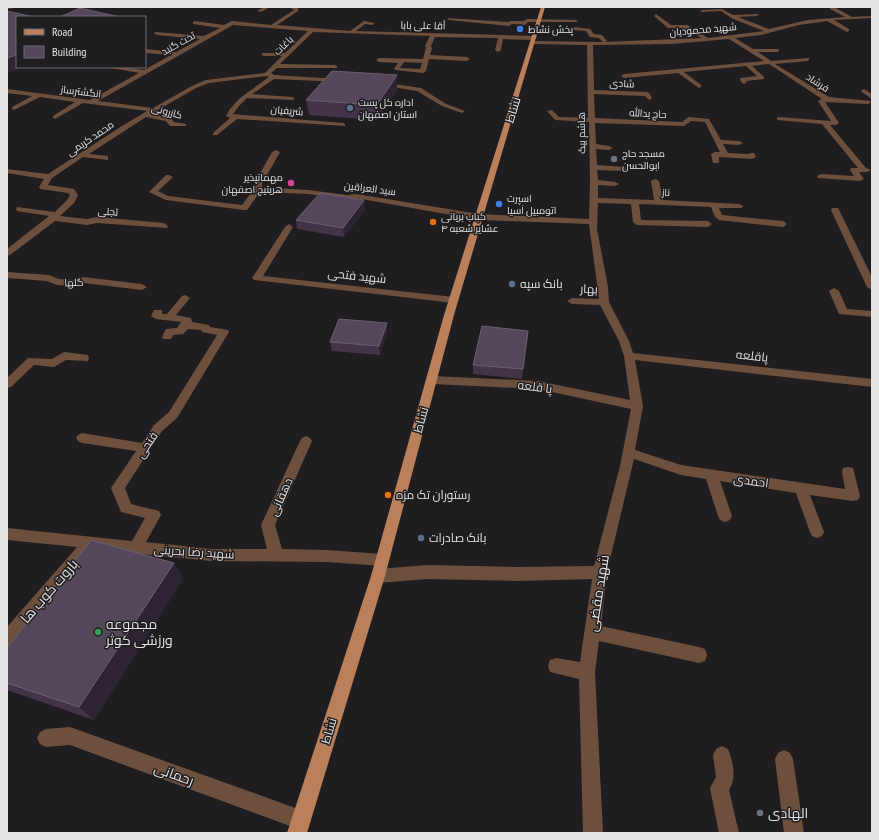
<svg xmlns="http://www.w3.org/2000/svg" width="879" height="840" font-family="'PT Sans Narrow',Cairo,sans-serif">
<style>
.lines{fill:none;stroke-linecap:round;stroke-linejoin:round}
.minor{fill:#6c503d;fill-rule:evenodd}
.major{fill:#ba805a;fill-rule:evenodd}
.wall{fill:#43344a}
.shaded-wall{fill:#2d2332}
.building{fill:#54475a;stroke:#6a5f70}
.shop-dot{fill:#3f7fe0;stroke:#1f1d20;stroke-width:1.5}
.service-dot{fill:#5c6f8a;stroke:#1f1d20;stroke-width:1.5}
.worship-dot{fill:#6b7280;stroke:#1f1d20;stroke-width:1.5}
.hotel-dot{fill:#d1479c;stroke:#1f1d20;stroke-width:1.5}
.food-dot{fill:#e8710a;stroke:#1f1d20;stroke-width:1.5}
.leisure-dot{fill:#2e9e5b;stroke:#1f1d20;stroke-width:1.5}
.labels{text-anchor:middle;stroke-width:3;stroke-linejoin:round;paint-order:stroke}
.far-street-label{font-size:10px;fill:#e2e1e3;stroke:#1f1d20}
.far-poi-label{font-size:10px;fill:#e2e1e3;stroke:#1f1d20;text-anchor:start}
.street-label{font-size:12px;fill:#e2e1e3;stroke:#1f1d20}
.poi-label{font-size:12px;fill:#e2e1e3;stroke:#1f1d20;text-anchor:start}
.near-street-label{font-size:14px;fill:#e2e1e3;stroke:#1f1d20}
.near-poi-label{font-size:14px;fill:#e2e1e3;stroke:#1f1d20;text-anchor:start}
</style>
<rect width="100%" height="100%" fill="#1f1d20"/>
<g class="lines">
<g class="minor">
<path d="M 7,7 L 23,7 L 7,9 Z"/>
<path d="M 264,7 L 270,7 L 261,12 L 257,11 Z"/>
<path d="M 289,7 L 298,8 L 298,11 L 277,25 L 350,31 L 364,21 L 375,23 L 372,25 L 365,24 L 356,31 L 534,36 L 537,38 L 534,40 L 503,39 L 501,50 L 498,52 L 495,50 L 498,38 L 435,37 L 431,46 L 432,48 L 430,55 L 467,57 L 470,59 L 467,61 L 429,59 L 426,71 L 423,73 L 395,70 L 394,69 L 398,63 L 379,62 L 376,60 L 379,58 L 423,59 L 426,48 L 425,46 L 430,36 L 313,32 L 280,64 L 335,65 L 337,66 L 337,68 L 277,68 L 271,73 L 274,75 L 339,79 L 342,81 L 341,82 L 274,79 L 252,94 L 292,97 L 294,98 L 294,100 L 247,98 L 239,106 L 233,114 L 343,123 L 345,124 L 345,126 L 237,119 L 217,135 L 213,135 L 213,133 L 230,118 L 226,116 L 230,109 L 240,98 L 269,77 L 267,76 L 209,83 L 196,88 L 151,114 L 171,118 L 174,122 L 186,124 L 186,126 L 171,126 L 169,125 L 166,121 L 146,117 L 89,154 L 108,156 L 108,160 L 83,157 L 52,178 L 48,185 L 74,189 L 78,195 L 74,203 L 60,216 L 87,219 L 97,217 L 164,223 L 168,226 L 167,228 L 97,223 L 87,225 L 55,221 L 10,255 L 7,256 L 7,249 L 49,216 L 17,211 L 16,209 L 17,207 L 55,212 L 67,200 L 70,195 L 68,193 L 40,189 L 39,187 L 44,179 L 7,173 L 7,169 L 48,174 L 122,126 L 147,111 L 83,103 L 55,119 L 53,118 L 53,116 L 75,102 L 40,97 L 14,110 L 12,109 L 12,107 L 32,96 L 7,93 L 7,89 L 90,100 L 139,73 L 106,67 L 122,67 L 144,70 L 171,55 L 145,53 L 145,49 L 176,52 L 200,39 L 157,35 L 154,33 L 155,32 L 204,36 L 220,28 L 193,24 L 193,22 L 195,21 L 224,25 L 232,21 L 271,25 L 294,10 ZM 233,25 L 308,31 L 285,53 L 262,53 L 262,55 L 264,56 L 282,56 L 265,73 L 206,80 L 192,86 L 153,108 L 98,101 ZM 404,62 L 422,63 L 420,69 L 400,68 Z"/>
<path d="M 830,7 L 834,7 L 852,17 L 872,16 L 872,18 L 834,20 L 849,29 L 849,31 L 847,32 L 827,21 L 799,25 L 761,35 L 735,38 L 753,49 L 779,49 L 779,51 L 777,52 L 758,52 L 771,61 L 809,58 L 809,60 L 807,61 L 775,64 L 829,97 L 870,101 L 871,102 L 868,104 L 825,102 L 839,123 L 836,125 L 830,125 L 866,168 L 871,170 L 867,172 L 859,172 L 864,179 L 860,181 L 818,178 L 817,176 L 821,174 L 854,176 L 850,170 L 851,168 L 858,168 L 822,124 L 777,120 L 777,118 L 779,117 L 831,121 L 818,101 L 822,99 L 769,64 L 752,66 L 764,77 L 764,79 L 746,81 L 747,82 L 744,84 L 741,82 L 740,78 L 757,76 L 746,66 L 684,72 L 701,85 L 702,86 L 699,88 L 678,73 L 624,78 L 621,76 L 624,74 L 764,61 L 729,39 L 672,44 L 593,45 L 594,90 L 647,92 L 649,93 L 652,98 L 649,100 L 645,96 L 594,94 L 595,118 L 682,122 L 689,117 L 709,119 L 721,140 L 739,141 L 743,143 L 739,145 L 723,144 L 728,153 L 748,154 L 751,153 L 754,153 L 756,157 L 752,159 L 719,157 L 719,163 L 713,163 L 711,154 L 715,152 L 720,152 L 705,122 L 691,121 L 684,126 L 595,123 L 596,144 L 609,146 L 613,148 L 609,150 L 596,149 L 597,165 L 624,167 L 628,169 L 624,171 L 597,170 L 598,180 L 615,182 L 619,184 L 615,186 L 598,185 L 598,198 L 654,200 L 651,181 L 655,179 L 659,181 L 663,200 L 739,204 L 743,206 L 742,208 L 719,208 L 722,215 L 783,221 L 787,224 L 783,227 L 719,220 L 715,217 L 711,207 L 639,204 L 641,220 L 708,221 L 712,224 L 708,227 L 637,225 L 633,222 L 631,204 L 598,203 L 597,229 L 608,287 L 609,302 L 629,341 L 633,353 L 872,379 L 872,387 L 635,360 L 643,406 L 635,450 L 681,465 L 845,489 L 842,472 L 843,468 L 848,467 L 853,468 L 860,496 L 858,500 L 853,501 L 810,495 L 824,532 L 822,536 L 817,538 L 812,536 L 810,532 L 796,493 L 720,481 L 732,516 L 730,520 L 725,522 L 720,520 L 718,516 L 706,479 L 681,475 L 634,459 L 607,572 L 601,626 L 699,647 L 705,649 L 707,655 L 705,661 L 699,663 L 599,641 L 595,672 L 603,833 L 583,833 L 579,679 L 550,672 L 548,666 L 550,660 L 556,658 L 580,662 L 592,579 L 517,581 L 428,579 L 378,583 L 373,581 L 371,576 L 373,571 L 378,569 L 428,565 L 517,567 L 594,566 L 620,466 L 631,409 L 538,389 L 432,384 L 428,383 L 426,380 L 428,377 L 432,376 L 538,381 L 630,400 L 624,356 L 619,341 L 600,305 L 572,304 L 567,301 L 572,298 L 599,299 L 589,224 L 479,220 L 356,198 L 347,199 L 308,194 L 260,192 L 247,210 L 244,210 L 166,200 L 149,192 L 166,175 L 169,175 L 173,177 L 158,191 L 168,196 L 242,205 L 254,189 L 254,184 L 272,152 L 276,150 L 280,152 L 262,184 L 262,187 L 308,190 L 347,195 L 356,194 L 479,214 L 589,219 L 590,182 L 589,122 L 555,120 L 547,111 L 552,110 L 559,117 L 588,118 L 587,45 L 533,44 L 531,43 L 531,41 L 603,42 L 599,38 L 590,37 L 586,31 L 572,30 L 572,28 L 574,27 L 590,29 L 594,34 L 602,35 L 607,41 L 605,42 L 702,38 L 684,28 L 668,28 L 654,16 L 656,14 L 671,25 L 687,25 L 708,38 L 764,31 L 733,19 L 721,11 L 700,12 L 702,10 L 722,9 L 733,15 L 759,14 L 757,16 L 738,17 L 769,29 L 808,20 L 845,17 L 830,9 Z"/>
<path d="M 447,18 L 508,22 L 511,21 L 524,21 L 527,19 L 576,20 L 578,21 L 576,22 L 528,22 L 525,25 L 512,24 L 509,26 L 449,20 Z"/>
<path d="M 381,82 L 421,88 L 446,104 L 465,111 L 462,113 L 442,106 L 417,91 L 379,85 L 378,84 Z"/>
<path d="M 864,89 L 872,94 L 872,99 L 862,92 L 861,91 Z"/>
<path d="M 832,208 L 838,208 L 839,210 L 872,277 L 872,290 L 867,287 L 831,210 Z"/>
<path d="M 289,224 L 293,227 L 263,276 L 454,297 L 459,300 L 454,303 L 254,280 L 252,278 L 285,227 Z"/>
<path d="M 7,272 L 49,275 L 59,279 L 75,280 L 83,277 L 142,284 L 147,287 L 142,290 L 84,283 L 76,286 L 57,285 L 47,281 L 7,278 Z"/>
<path d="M 834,288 L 839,291 L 847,309 L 872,311 L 872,317 L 839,314 L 829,291 Z"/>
<path d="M 185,295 L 190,298 L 176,315 L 191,318 L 192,322 L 209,325 L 210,327 L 228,330 L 229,332 L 177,418 L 162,431 L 125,488 L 131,504 L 159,511 L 161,515 L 146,542 L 211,549 L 267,549 L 261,525 L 300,441 L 302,438 L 306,436 L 310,438 L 312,441 L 275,525 L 282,549 L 327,550 L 382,554 L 387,555 L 389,560 L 387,565 L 382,566 L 327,562 L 211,561 L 93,549 L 13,644 L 7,647 L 7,627 L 77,547 L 7,540 L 7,528 L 132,541 L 145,518 L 121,512 L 111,488 L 136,451 L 82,443 L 78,441 L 76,438 L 78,435 L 82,433 L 142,443 L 154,425 L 169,412 L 217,335 L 202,332 L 201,330 L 188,329 L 183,334 L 173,335 L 171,339 L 163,339 L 162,337 L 166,329 L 177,328 L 181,322 L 156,319 L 151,316 L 154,310 L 162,310 L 162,314 L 167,314 L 182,296 Z"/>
<path d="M 64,352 L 88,355 L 89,358 L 88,361 L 66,360 L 54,367 L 34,365 L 11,387 L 7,388 L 7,378 L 28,358 L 52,359 Z"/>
<path d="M 70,727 L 301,810 L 308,813 L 311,820 L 308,827 L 301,830 L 70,745 L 46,747 L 40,744 L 37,738 L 40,732 L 46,729 Z"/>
<path d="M 722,746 L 728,749 C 733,761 737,779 729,790 L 739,833 L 719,833 L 710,788 L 716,777 L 713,755 L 716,749 Z"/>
<path d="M 784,750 L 790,753 L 793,759 L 804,833 L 784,833 L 775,759 L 778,753 Z"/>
</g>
<path class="major" d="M 541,7 L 545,7 L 454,315 L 385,576 L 307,833 L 287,833 L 371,576 L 444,315 Z"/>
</g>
<g class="wall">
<path d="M 397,90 L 378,120 L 309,115 L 306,100 Z"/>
<path d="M 364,200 L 365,209 L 344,237 L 297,229 L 296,220 Z"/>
<path d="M 387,323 L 387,332 L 380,355 L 332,351 L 330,342 Z"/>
<path d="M 528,331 L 522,379 L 473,374 L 473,365 Z"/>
<path d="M 174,563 L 183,579 L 94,720 L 7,690 L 7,648 Z"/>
</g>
<g class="shaded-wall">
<path d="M 17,55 L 17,67 L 28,67 L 8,73 L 7,71 L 7,58 Z"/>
<path d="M 397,75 L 397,90 L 378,120 L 377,105 Z"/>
<path d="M 364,200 L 365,209 L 344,237 L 343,228 Z"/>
<path d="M 387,323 L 387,332 L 380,355 L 379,346 Z"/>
<path d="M 174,563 L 183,579 L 94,720 L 79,707 Z"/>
</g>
<g class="building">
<path d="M 80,8 L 120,17 L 60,17 Z"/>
<path d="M 7,11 L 34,17 L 17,17 L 17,55 L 7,58 Z"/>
<path d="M 332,71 L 397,75 L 377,105 L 306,100 Z"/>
<path d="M 320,193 L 364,200 L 343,228 L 296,220 Z"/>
<path d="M 339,319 L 387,323 L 379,346 L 330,342 Z"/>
<path d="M 482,326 L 528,331 L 523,369 L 473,365 Z"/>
<path d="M 91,540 L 174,563 L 79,707 L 7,683 L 7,648 Z"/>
</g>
<g class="shop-dot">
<circle cx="520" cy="29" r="4"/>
<circle cx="499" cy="204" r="4"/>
</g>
<g class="service-dot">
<circle cx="350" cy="108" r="4"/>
<circle cx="512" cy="284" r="4"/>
<circle cx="421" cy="538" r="4"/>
</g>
<g class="worship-dot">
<circle cx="614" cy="159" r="4"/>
<circle cx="760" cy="813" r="4"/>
</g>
<circle class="hotel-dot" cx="291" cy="183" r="4"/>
<g class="food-dot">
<circle cx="433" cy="222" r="4"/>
<circle cx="388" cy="495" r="4"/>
</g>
<circle class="leisure-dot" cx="98" cy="632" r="4"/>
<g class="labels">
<g class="far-street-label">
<text transform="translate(423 25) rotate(1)" y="4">آقا علی بابا</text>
<text transform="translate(703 29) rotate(-5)" y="4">شهید محمودیان</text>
<text transform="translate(178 43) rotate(-29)" y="4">تخت گنبد</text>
<text transform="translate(283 45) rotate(-44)" y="4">باغات</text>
<text transform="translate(818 82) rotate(33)" y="4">فرشاد</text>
<text transform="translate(622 83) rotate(2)" y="4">شادی</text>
<text transform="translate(81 91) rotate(7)" y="4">انگشترساز</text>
<text transform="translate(287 110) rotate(5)" y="4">شریفیان</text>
<text transform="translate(167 111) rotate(15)" y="4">کازرونی</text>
<text transform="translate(648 113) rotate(3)" y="4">حاج یدالله</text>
<text transform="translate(581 133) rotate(-91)" y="4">هاشم بیک</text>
<text transform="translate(90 138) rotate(-34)" y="4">محمد کریمی</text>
<text transform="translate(370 188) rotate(7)" y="4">سید العراقین</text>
<text transform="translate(666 192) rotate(2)" y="4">ناز</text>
<text transform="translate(108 211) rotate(4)" y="4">تجلی</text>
<text transform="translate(74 282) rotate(-2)" y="4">گلها</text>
</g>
<g class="far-poi-label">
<text x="528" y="33">پخش نشاط</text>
<text x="358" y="106">اداره کل پست<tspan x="358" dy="12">استان اصفهان</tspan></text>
<text x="622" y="157">مسجد حاج<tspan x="622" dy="12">ابوالحسن</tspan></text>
<text x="283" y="181" text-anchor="end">مهمانپذیر<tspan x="283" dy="12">هریتیج اصفهان</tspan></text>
<text x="507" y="202">اسپرت<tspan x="507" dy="12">اتومبیل آسیا</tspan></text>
<text x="441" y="220">کباب بریانی<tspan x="441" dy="12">عشایر شعبه ۴</tspan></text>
</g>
<g class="street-label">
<text transform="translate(513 110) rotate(-73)" y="4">نشاط</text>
<text transform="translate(357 276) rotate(6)" y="4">شهید فتحی</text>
<text transform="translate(589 289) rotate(2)" y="4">بهار</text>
<text transform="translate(752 356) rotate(6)" y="4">پاقلعه</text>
<text transform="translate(535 387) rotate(7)" y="4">پا قلعه</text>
<text transform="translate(421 420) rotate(-75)" y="4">نشاط</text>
<text transform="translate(147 445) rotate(-57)" y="4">فتحی</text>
<text transform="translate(751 481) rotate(8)" y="4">احمدی</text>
<text transform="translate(281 497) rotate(-66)" y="4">دهقانی</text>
<text transform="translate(194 552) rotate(4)" y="4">شهید رضا بحرینی</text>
<text transform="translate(329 731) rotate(-73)" y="4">نشاط</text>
</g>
<g class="poi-label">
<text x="520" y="288">بانک سپه</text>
<text x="396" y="499">رستوران تک مزه</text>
<text x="429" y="542">بانک صادرات</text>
</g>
<g class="near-street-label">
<text transform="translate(49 591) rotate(-49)" y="5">باروت کوب ها</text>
<text transform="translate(598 593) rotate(-81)" y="5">شهید مقضی</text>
<text transform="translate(174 774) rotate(20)" y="5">رحمانی</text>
</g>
<g class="near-poi-label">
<text x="106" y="629">مجموعه<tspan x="106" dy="16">ورزشی کوثر</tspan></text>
<text x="768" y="818">الهادی</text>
</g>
</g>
<rect width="879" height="840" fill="none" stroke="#e2e1e3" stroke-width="16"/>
<rect x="16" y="16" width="130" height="52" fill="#1f1d20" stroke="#6d6b6e"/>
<rect x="24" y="29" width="20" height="6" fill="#ba805a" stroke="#6d6b6e"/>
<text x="52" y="36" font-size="12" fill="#e2e1e3">Road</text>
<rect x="24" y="46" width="20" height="12" fill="#54475a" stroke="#6d6b6e"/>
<text x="52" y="56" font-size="12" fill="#e2e1e3">Building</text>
</svg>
